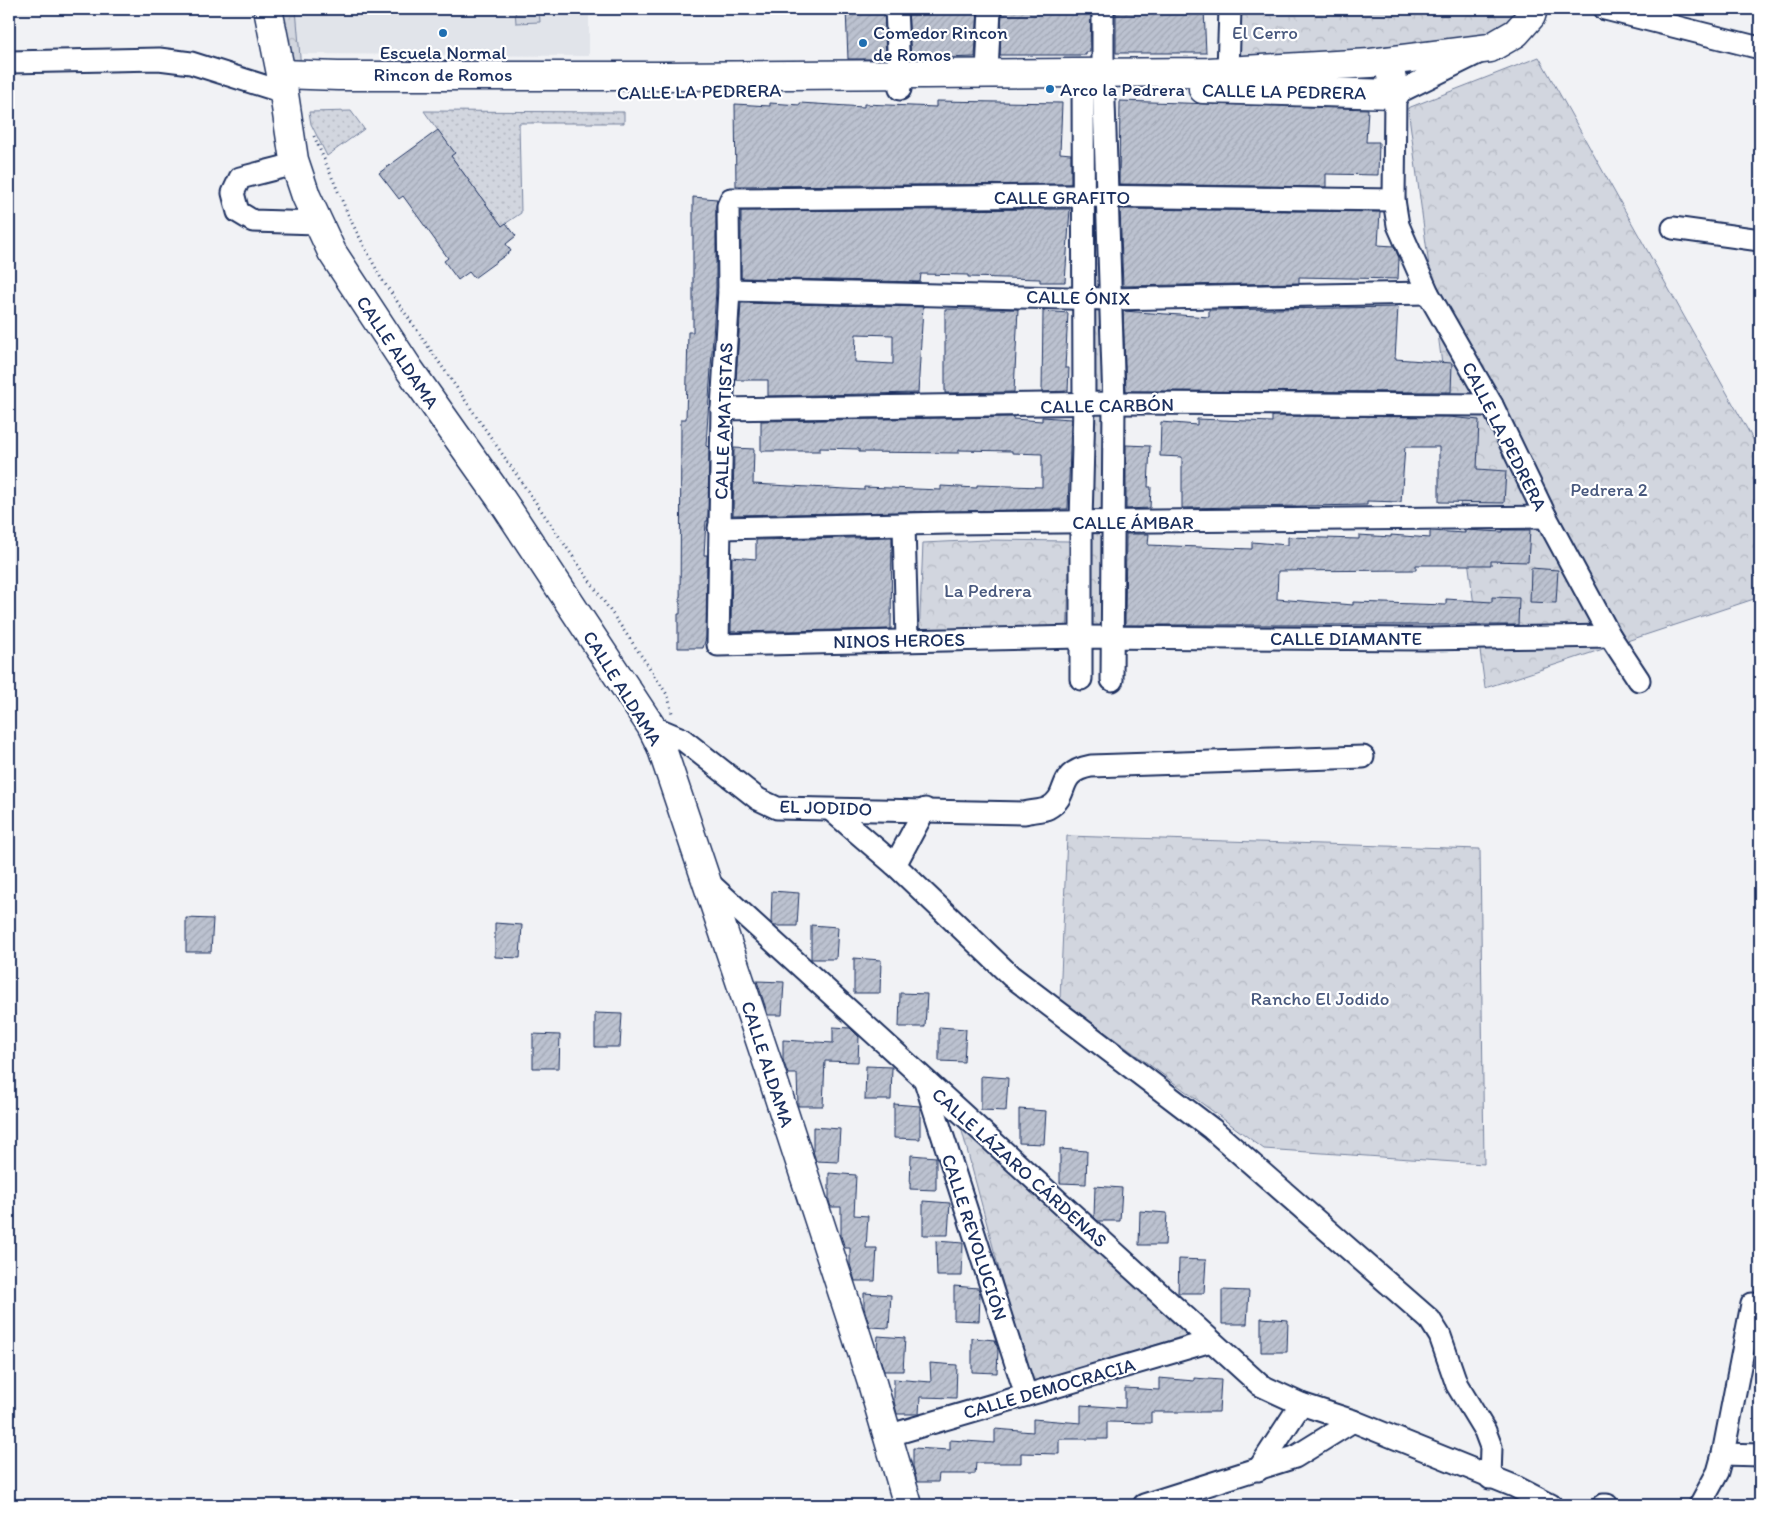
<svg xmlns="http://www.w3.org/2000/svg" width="1769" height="1514" font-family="Itim,sans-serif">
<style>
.built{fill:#e1e4ea}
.grass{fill:url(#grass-dots);stroke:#76829e}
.park{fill:url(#park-crowns);stroke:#76829e}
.pitch{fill:#d2d6df;stroke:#76829e}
.building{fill:url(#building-hatch);stroke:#1b2f5e;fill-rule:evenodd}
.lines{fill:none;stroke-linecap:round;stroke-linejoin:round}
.minor-casing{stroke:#1b2f5e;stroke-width:25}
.major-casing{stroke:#1b2f5e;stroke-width:31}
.path{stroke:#1b2f5e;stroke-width:3;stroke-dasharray:1 4;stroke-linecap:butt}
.minor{stroke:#fff;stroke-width:21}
.major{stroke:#fff;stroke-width:28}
.poi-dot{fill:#1f6fb2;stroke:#fff;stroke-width:2}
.labels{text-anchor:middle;stroke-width:4.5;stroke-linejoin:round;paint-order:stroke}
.poi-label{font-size:19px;fill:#1b2f5e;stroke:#fff;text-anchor:start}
.park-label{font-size:19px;fill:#49597e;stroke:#fff}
.street-label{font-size:19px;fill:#1b2f5e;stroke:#fff}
</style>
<defs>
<pattern id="grass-dots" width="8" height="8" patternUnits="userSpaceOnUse" patternTransform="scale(1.25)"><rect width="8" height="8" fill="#d2d6df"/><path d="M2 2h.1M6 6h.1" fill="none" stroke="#b4b8c2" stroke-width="1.8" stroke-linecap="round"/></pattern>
<pattern id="park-crowns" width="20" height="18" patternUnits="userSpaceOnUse" patternTransform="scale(1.25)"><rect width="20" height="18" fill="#d2d6df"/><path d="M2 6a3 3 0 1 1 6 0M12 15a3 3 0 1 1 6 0" fill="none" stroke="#b4b8c2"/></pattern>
<pattern id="building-hatch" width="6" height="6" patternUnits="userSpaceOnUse" patternTransform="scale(1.25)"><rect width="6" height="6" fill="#bcc2d0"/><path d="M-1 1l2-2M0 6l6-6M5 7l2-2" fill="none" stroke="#a1a7b5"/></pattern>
</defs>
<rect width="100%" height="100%" fill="#f1f2f5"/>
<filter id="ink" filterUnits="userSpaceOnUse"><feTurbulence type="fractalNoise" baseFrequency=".02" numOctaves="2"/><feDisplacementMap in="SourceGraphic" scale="10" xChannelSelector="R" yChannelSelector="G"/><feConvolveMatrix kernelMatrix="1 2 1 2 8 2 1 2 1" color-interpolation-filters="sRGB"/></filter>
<g filter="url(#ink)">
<path class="built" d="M 296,9 L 589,9 L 589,56 L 299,54 Z"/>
<g class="grass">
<path d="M 351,111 L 364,129 L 327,156 L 311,124 L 309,112 Z"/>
<path d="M 424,111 L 624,112 L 624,123 L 519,123 L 521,213 L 502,226 L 451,156 L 454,153 Z"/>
</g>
<g class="park">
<path d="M 274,9 L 296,9 L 301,69 L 286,71 Z"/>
<path d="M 1236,9 L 1525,9 L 1512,30 L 1389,53 L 1236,56 Z"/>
<path d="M 1539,57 L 1760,452 L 1760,597 L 1485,688 L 1408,108 Z"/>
<path d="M 1102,99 L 1108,640 L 1088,641 L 1091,100 Z"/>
<path d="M 986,540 L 1070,541 L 1067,641 L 919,639 L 923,543 Z"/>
<path d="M 1067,836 L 1480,849 L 1484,1164 L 1264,1149 L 1060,999 Z"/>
<path d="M 958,1116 L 1190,1334 L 1030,1385 Z"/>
</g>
<path class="pitch" d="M 515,9 L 539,9 L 540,22 L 516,23 Z"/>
<g class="building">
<path d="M 846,9 L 884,9 L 886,59 L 848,59 Z"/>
<path d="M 908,9 L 978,9 L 975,57 L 911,59 Z"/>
<path d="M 1002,9 L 1091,9 L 1090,52 L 1086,52 L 1086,55 L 1000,55 Z"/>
<path d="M 1116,9 L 1204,9 L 1206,53 L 1116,53 Z"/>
<path d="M 936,101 L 1062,103 L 1060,153 L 1071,154 L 1071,184 L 736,186 L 735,104 L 770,106 L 770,103 L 800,105 L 800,103 L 864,107 L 864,104 L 936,107 Z"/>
<path d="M 1120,101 L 1368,109 L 1366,142 L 1379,142 L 1378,175 L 1326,174 L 1326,187 L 1119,184 Z"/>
<path d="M 438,130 L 455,153 L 451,156 L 502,226 L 506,223 L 516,236 L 506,244 L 511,251 L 474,278 L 469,272 L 458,280 L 444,261 L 448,258 L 403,196 L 399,199 L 379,173 Z"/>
<path d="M 693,197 L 717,199 L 716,206 L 716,290 L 706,446 L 709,447 L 708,521 L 706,521 L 704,555 L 707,555 L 706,638 L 703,648 L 678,648 L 678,614 L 680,614 L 681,419 L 686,419 L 688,332 L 693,332 Z"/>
<path d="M 1070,209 L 1065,282 L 1040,282 L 1040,279 L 968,277 L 968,275 L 921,274 L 920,282 L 741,278 L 741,211 Z"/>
<path d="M 1120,209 L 1380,212 L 1378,245 L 1394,246 L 1399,258 L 1398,279 L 1299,277 L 1299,283 L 1123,286 Z"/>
<path d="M 741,303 L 923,307 L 918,393 L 768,396 L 768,380 L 736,380 ZM 856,334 L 893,335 L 893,364 L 855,362 Z"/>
<path d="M 1398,307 L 1395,359 L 1452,363 L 1451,392 L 1126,391 L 1123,311 L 1209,317 L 1209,310 Z"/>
<path d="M 945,309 L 1018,309 L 1014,392 L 945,393 Z"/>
<path d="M 1043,311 L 1068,313 L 1065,368 L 1069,368 L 1068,391 L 1042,392 Z"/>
<path d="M 1272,416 L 1449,417 L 1479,420 L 1477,469 L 1506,471 L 1504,503 L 1439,502 L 1439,447 L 1405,447 L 1401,502 L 1367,501 L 1367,505 L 1182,508 L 1182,457 L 1160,456 L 1161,422 L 1197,425 L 1197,419 L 1272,422 Z"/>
<path d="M 1013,417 L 1013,419 L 1042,421 L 1042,417 L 1071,419 L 1068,509 L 733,515 L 734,448 L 754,449 L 753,484 L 864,490 L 864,487 L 941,490 L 941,486 L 977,488 L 977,485 L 1042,487 L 1042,454 L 1012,453 L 1012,451 L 959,450 L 959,453 L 859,452 L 859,449 L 820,448 L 820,451 L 761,451 L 761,421 Z"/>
<path d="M 1126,445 L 1150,446 L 1148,487 L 1151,487 L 1150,508 L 1126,509 Z"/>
<path d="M 1465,530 L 1503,532 L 1503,530 L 1530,530 L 1528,562 L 1491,561 L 1491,565 L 1416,565 L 1416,570 L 1278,571 L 1277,599 L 1353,605 L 1353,602 L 1446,605 L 1446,599 L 1492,602 L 1492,597 L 1519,598 L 1518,625 L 1125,625 L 1126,534 L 1149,534 L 1148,545 L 1252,549 L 1252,542 L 1288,545 L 1288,537 L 1359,539 L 1359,535 L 1391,537 L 1391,535 L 1430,538 L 1430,531 L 1465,533 Z"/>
<path d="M 892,537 L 891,629 L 731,632 L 732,557 L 756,559 L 756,540 Z"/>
<path d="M 1531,568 L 1558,570 L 1556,603 L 1530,602 Z"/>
<path d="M 772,891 L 799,893 L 797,926 L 774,926 L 771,923 Z"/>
<path d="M 186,918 L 213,919 L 211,952 L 186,952 Z"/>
<path d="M 495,923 L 522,925 L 520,958 L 495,957 Z"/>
<path d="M 811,925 L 838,927 L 836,959 L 811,959 Z"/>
<path d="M 854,958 L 881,960 L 880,993 L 854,993 Z"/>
<path d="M 757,981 L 784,982 L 782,1015 L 768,1015 Z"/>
<path d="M 900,993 L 927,994 L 925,1027 L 899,1027 Z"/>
<path d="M 595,1013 L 622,1014 L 620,1047 L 595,1047 Z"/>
<path d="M 833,1027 L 850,1028 L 859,1037 L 858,1062 L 825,1061 L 823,1106 L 798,1106 L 797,1074 L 788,1074 L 783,1060 L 783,1040 L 833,1043 Z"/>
<path d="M 939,1027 L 966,1029 L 964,1062 L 939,1061 Z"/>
<path d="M 533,1034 L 560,1035 L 559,1068 L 533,1068 Z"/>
<path d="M 866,1066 L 892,1067 L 891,1100 L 865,1100 Z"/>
<path d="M 981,1076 L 1008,1078 L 1006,1111 L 981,1110 Z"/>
<path d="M 894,1104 L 920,1106 L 920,1139 L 894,1138 Z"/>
<path d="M 1019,1109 L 1046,1111 L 1044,1144 L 1019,1143 Z"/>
<path d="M 813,1127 L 840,1129 L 838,1162 L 816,1161 L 813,1151 Z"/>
<path d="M 1060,1149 L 1087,1151 L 1086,1184 L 1060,1183 Z"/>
<path d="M 911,1155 L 936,1157 L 936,1190 L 910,1189 Z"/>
<path d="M 829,1173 L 856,1175 L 854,1215 L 868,1216 L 866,1248 L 877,1248 L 875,1281 L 855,1281 L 850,1264 L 850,1248 L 845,1248 L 841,1236 L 841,1207 L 831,1207 L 829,1201 Z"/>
<path d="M 1095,1186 L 1122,1188 L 1120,1221 L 1098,1221 L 1094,1217 Z"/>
<path d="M 923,1201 L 950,1203 L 948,1235 L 923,1235 Z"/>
<path d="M 1140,1211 L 1167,1213 L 1165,1245 L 1139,1245 Z"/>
<path d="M 936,1241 L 963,1243 L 962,1276 L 937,1276 Z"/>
<path d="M 1179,1259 L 1206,1260 L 1204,1293 L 1178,1293 Z"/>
<path d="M 954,1286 L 978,1288 L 980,1294 L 979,1321 L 954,1320 Z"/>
<path d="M 1222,1290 L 1249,1291 L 1247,1324 L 1222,1324 Z"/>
<path d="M 864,1293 L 891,1295 L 889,1328 L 870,1327 L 864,1308 Z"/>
<path d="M 1261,1318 L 1288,1320 L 1287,1352 L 1261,1352 Z"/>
<path d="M 878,1336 L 905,1338 L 903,1371 L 884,1371 L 877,1349 Z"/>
<path d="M 972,1338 L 995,1340 L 998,1350 L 997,1373 L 972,1372 Z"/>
<path d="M 930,1363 L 957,1365 L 956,1398 L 920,1397 L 919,1414 L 897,1414 L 894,1401 L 894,1379 L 931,1382 Z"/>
<path d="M 1159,1378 L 1194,1381 L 1194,1378 L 1221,1380 L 1219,1412 L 1151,1412 L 1151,1423 L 1107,1422 L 1107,1439 L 1059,1439 L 1059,1454 L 1021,1453 L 1021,1463 L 976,1463 L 975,1474 L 939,1474 L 938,1482 L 917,1482 L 913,1466 L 913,1448 L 950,1450 L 950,1440 L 995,1443 L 995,1429 L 1033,1432 L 1033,1419 L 1081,1423 L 1081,1405 L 1125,1408 L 1125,1388 L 1159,1390 Z"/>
</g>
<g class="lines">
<g class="minor-casing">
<g id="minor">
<path d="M 896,9 L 900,89"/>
<path d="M 1103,9 L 1103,72 L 1114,403 L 1112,680"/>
<path d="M 1605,9 L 1760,48"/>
<path d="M 1476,54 L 1395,94 L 1394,200 L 1398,225 L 1428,293 L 1492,405 L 1546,517 L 1610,636 L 1639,680"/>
<path d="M 9,62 L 159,59 L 191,63 L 283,92"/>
<path d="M 1228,70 L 1230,9"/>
<path d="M 987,72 L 990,9"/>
<path d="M 295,164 L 240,178 L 233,193 L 238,212 L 253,221 L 317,223"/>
<path d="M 1394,200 L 1083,196 L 731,199 L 728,206 L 729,290 L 722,409 L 718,645 L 1081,637 L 1425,639 L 1610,636"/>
<path d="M 1673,228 L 1760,240"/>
<path d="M 729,290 L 1109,299 L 1428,293"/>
<path d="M 722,409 L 1114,403 L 1492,405"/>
<path d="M 904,525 L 907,640"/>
<path d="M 719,528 L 950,523 L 1546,517"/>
<path d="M 1081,679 L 1081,522 L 1084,405 L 1083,71"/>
<path d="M 651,726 L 682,739 L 758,799 L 777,808 L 1025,813 C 1032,811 1042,811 1048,808 C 1072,795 1054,773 1091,766 L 1363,757"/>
<path d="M 831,810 L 895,865 L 1011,976 L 1212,1129 L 1430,1320 L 1440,1336 L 1457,1385 L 1485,1431 L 1491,1447 L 1490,1478"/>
<path d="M 895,865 L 925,809"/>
<path d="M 707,881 L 1260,1385 L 1301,1404 L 1353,1421 L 1514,1486 L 1551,1505"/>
<path d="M 925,1081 L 1026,1395"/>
<path d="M 887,1436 L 1211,1341"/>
<path d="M 1723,1454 L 1760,1455"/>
<path d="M 1258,1470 L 1301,1404"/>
<path d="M 1144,1505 L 1295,1457 L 1353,1421"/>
<path d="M 1603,1505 L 1607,1505"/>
<path d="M 1700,1505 L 1718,1472 L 1723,1454 L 1752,1304 L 1760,1305"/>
</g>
</g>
<g class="major-casing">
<g id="major">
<path d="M 268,9 L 281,74 L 294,160 L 306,196 L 332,252 L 409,369 L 501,499 L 651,726 L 661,746 L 770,1070 L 872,1383 L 908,1505"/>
<path d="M 281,74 L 338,76 L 663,76 L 1208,72 L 1371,63 L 1490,48 L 1516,33 L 1531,16 L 1533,9"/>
<path d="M 1203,89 L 1395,94 L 1388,61"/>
</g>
</g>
<path class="path" d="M 314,136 L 351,221 L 381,278 L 647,664 L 668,696 L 672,713"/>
<use href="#minor" class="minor"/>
<use href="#major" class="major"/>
</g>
</g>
<g class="poi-dot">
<circle cx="443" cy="33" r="5"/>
<circle cx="863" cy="43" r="5"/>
<circle cx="1050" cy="89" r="5"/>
</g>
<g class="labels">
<g class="poi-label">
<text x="873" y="39">Comedor Rincon<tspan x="873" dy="22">de Romos</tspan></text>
<text x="443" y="59" text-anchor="middle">Escuela Normal<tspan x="443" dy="22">Rincon de Romos</tspan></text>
<text x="1060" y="96">Arco la Pedrera</text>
</g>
<g class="park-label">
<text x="1265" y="39">El Cerro</text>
<text x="1609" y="496">Pedrera 2</text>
<text x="988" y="597">La Pedrera</text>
<text x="1320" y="1005">Rancho El Jodido</text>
</g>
<g class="street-label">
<text transform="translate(699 91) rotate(-1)" y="7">CALLE LA PEDRERA</text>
<text transform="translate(1284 91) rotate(1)" y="7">CALLE LA PEDRERA</text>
<text x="1062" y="204">CALLE GRAFITO</text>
<text transform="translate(1078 297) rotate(1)" y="7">CALLE ÓNIX</text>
<text transform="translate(398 352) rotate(56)" y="7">CALLE ALDAMA</text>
<text transform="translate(1107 405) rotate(-1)" y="7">CALLE CARBÓN</text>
<text transform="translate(723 421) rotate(-88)" y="7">CALLE AMATISTAS</text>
<text transform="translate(1505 436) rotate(63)" y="7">CALLE LA PEDRERA</text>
<text x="1133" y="529">CALLE ÁMBAR</text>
<text x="1346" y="645">CALLE DIAMANTE</text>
<text transform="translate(899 640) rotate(-1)" y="7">NINOS HEROES</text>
<text transform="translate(623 688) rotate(58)" y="7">CALLE ALDAMA</text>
<text transform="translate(826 807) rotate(2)" y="7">EL JODIDO</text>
<text transform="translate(768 1064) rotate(72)" y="7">CALLE ALDAMA</text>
<text transform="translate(1020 1167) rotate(42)" y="7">CALLE LÁZARO CÁRDENAS</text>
<text transform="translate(975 1237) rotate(72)" y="7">CALLE REVOLUCIÓN</text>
<text transform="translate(1049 1388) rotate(-16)" y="7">CALLE DEMOCRACIA</text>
</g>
</g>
<rect width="1769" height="1514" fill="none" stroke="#fff" stroke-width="30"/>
<rect x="15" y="15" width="1739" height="1484" fill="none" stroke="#1b2f5e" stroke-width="2" filter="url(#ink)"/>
</svg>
